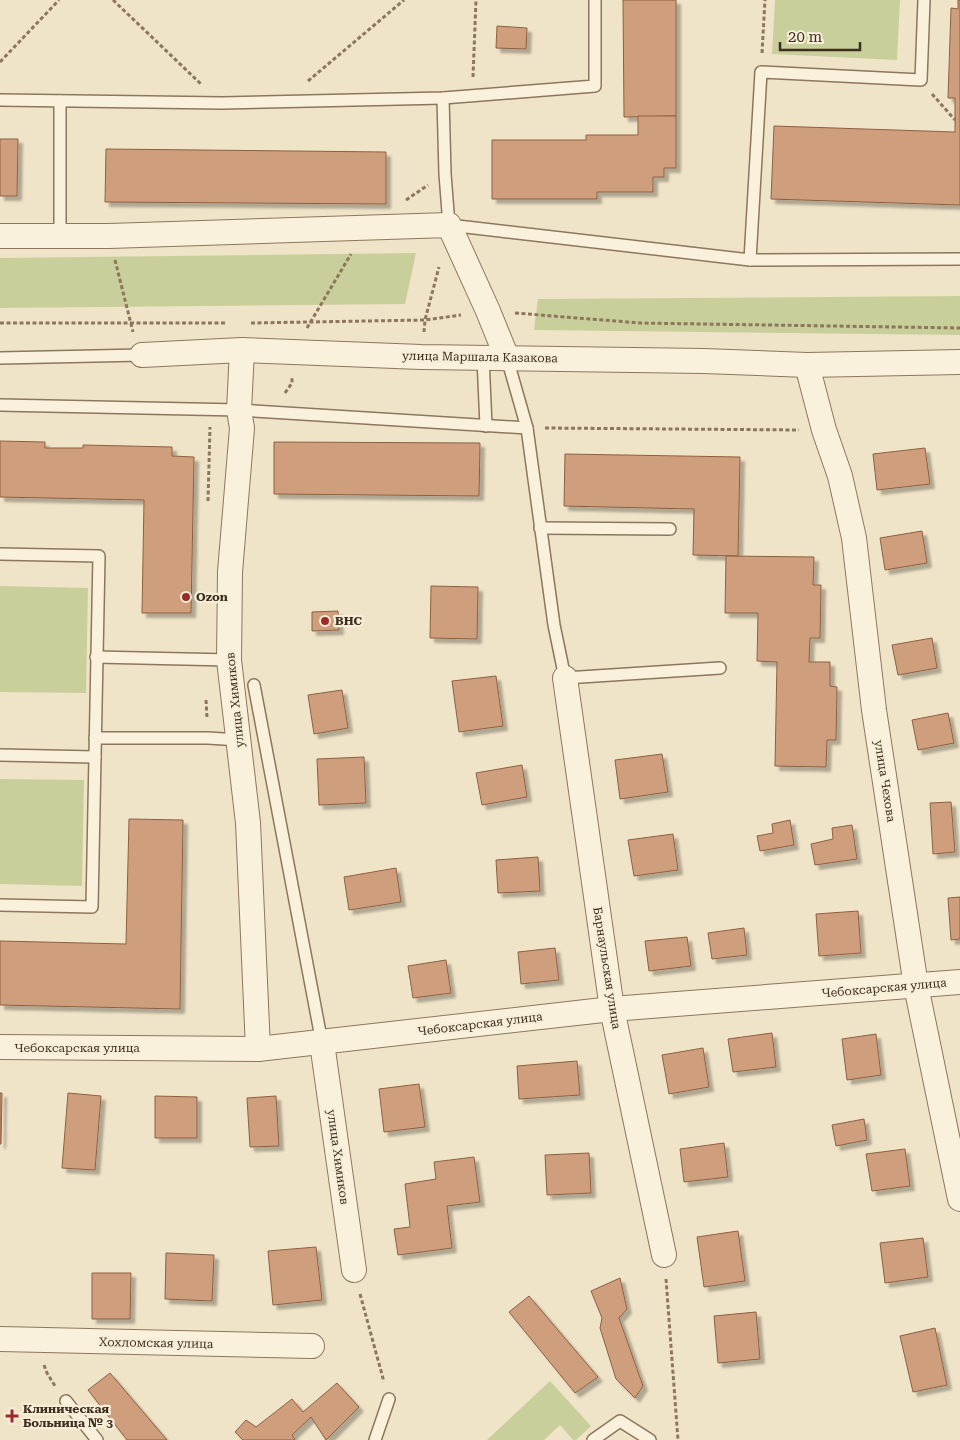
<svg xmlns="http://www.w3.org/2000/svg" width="960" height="1440" font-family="'Roboto Serif',serif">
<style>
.green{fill:#c9cf9b}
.building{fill:#cf9f7d;stroke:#8d5f41;filter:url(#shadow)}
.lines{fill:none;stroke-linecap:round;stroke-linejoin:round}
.service-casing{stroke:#8d765c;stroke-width:14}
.minor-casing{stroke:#8d765c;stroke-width:26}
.path{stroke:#8d765c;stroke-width:3;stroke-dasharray:4 2.5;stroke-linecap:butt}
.service{stroke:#faf1dc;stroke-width:11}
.minor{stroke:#faf1dc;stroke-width:24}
.poi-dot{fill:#9e2a2b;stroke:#f7eed8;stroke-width:2}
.labels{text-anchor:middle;stroke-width:4.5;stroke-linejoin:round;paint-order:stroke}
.street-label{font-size:12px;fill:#3d2e20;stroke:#f7eed8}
.poi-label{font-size:12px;font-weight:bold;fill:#3d2e20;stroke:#f7eed8;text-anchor:start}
</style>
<defs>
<filter id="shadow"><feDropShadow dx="4.5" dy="4.5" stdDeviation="1" flood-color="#0004"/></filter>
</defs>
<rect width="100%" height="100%" fill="#f0e4c8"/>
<g class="green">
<path d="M 775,0 L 900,0 L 897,60 L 772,54 Z"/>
<path d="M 416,253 L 405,304 L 0,308 L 0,258 Z"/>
<path d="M 960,296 L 960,335 L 534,330 L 538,299 Z"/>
<path d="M 0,586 L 88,588 L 86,693 L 0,692 Z"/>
<path d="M 0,779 L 84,780 L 82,886 L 0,884 Z"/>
<path d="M 550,1381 L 591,1426 L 576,1440 L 573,1440 L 560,1425 L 544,1440 L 487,1440 Z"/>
</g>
<g class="building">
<path d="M 623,0 L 676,0 L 676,116 L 624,117 Z"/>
<path d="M 958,0 L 960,0 L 960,205 L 771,199 L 774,126 L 955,132 L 955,98 L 948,98 L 951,8 L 958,9 Z"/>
<path d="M 497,26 L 527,28 L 526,49 L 496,48 Z"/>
<path d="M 638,116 L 676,116 L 676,168 L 664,168 L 664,177 L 653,177 L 653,192 L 597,192 L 597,199 L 492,199 L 492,140 L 586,140 L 586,135 L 638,135 Z"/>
<path d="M 0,139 L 18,139 L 17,196 L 0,196 Z"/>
<path d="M 106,149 L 386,152 L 386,204 L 105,202 Z"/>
<path d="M 0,441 L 45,442 L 45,448 L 83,448 L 83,445 L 172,447 L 172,456 L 194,457 L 191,613 L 142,613 L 144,500 L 0,497 Z"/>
<path d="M 274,442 L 480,443 L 479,496 L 274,494 Z"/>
<path d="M 925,448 L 930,484 L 877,490 L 873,454 Z"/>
<path d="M 565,454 L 740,457 L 738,556 L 693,555 L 694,509 L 564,506 Z"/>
<path d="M 922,531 L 927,563 L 885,570 L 880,538 Z"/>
<path d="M 726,556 L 814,557 L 813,585 L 821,585 L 820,638 L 810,638 L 809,662 L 830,662 L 830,686 L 837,687 L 836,740 L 827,740 L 826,767 L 775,766 L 777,662 L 757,661 L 758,613 L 725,613 Z"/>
<path d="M 431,586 L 478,587 L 477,639 L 430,638 Z"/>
<path d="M 338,611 L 339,630 L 312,631 L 312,612 Z"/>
<path d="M 932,638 L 937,668 L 898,675 L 892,645 Z"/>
<path d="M 496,676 L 503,726 L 459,732 L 452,681 Z"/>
<path d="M 342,690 L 348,728 L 314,734 L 308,695 Z"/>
<path d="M 948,713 L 954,743 L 918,750 L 912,720 Z"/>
<path d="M 662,754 L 668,792 L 620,799 L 615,760 Z"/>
<path d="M 364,757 L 366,803 L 319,805 L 317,759 Z"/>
<path d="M 522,765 L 527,797 L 482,805 L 476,773 Z"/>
<path d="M 951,802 L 955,852 L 933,854 L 930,803 Z"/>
<path d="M 129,819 L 183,820 L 180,1009 L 0,1005 L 0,941 L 126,944 Z"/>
<path d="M 790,820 L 794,845 L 760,851 L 757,836 L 773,833 L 772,824 Z"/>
<path d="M 852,825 L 857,859 L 815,865 L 811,844 L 833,839 L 832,828 Z"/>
<path d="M 673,834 L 678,870 L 634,876 L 628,840 Z"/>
<path d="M 538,857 L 540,891 L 498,893 L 496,860 Z"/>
<path d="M 396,868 L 401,902 L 349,910 L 344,877 Z"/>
<path d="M 960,897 L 960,939 L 951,940 L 948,898 Z"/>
<path d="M 858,911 L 861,953 L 819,956 L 816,914 Z"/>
<path d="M 744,928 L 747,955 L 712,959 L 708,933 Z"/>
<path d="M 687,937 L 691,966 L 649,971 L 645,941 Z"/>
<path d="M 555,948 L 559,980 L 521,984 L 518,952 Z"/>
<path d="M 446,960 L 451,993 L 413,998 L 408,966 Z"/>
<path d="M 772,1033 L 776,1067 L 733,1072 L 728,1039 Z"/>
<path d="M 876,1034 L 881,1075 L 847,1080 L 842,1039 Z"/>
<path d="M 703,1048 L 709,1087 L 669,1094 L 662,1055 Z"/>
<path d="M 577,1061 L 580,1095 L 519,1099 L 517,1066 Z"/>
<path d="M 419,1084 L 425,1127 L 384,1132 L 379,1089 Z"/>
<path d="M 0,1093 L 2,1093 L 1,1144 L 0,1144 Z"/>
<path d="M 68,1093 L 101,1096 L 95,1170 L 62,1168 Z"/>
<path d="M 155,1096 L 197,1097 L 197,1138 L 155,1138 Z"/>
<path d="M 276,1096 L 279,1146 L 250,1147 L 247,1098 Z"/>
<path d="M 864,1119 L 867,1140 L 836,1146 L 832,1125 Z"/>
<path d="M 724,1143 L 728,1177 L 684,1182 L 680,1149 Z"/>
<path d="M 905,1149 L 910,1186 L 872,1191 L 866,1154 Z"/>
<path d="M 589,1153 L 591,1193 L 547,1195 L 545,1155 Z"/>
<path d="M 474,1157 L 480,1202 L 447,1206 L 452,1248 L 398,1255 L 394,1229 L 410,1227 L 405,1184 L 436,1179 L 434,1162 Z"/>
<path d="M 738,1231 L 745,1281 L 704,1287 L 697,1237 Z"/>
<path d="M 923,1238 L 928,1277 L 885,1283 L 880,1243 Z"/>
<path d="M 316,1247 L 322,1300 L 273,1305 L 268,1251 Z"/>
<path d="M 166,1253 L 214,1255 L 212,1301 L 165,1299 Z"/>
<path d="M 92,1273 L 131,1273 L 130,1319 L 92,1319 Z"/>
<path d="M 620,1278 L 627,1309 L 619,1318 L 643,1386 L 635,1398 L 616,1379 L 600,1328 L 602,1318 L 591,1291 Z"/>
<path d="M 529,1296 L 598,1377 L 575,1393 L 509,1312 Z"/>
<path d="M 756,1312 L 760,1359 L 718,1363 L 714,1316 Z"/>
<path d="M 935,1328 L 947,1385 L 913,1392 L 900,1336 Z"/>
<path d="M 110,1373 L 167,1440 L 127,1440 L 88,1390 Z"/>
<path d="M 337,1383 L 359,1407 L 326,1440 L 311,1417 L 292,1435 L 295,1440 L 243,1440 L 235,1432 L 246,1420 L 256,1427 L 292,1399 L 303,1412 Z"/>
</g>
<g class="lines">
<g class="service-casing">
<g id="service">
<path d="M 443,98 L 445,174 L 449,225 L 750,260 L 960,259"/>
<path d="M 0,100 L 222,103 L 443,98 L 595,86 L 595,0"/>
<path d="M 60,236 L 60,101"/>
<path d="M 750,260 L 761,72 L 921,80 L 924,0"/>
<path d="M 0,358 L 142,355"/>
<path d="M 483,358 L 486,426"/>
<path d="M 507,358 L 527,428 L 554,625 L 565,678 L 720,668"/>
<path d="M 0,405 L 239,410 L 527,428"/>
<path d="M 540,528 L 670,529"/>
<path d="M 0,554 L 99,556 L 92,907 L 0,905"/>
<path d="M 96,657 L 229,660"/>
<path d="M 254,685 L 322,1043"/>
<path d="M 95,738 L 208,738 L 239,740"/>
<path d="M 0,755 L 95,757"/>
<path d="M 66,1401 L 97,1440"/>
<path d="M 375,1440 L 389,1399"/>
<path d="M 593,1440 L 620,1421 L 650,1440"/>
</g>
</g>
<g class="minor-casing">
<g id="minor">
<path d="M 0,236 L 109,236 L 449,225 L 488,311 L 507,358"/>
<path d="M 242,350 L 239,410 L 242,428 L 230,572 L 229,660 L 248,823 L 258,1049"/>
<path d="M 142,355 L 242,350 L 421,357 L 704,361 L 807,365 L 960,362"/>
<path d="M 807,365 L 824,430 L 840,476 L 854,538 L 874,710 L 916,986 L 960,1199"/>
<path d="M 565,678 L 612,1009 L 664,1255"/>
<path d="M 322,1043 L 354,1270"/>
<path d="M 0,1047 L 258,1049 L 612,1009 L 960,982"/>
<path d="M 0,1339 L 312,1346"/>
</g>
</g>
<g class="path">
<path d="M 113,0 L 201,84"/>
<path d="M 762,53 L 765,0"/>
<path d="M 0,62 L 59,0"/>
<path d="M 473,77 L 476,0"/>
<path d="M 308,81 L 404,0"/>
<path d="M 932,94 L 955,120"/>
<path d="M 406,200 L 428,185"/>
<path d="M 115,260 L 133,332"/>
<path d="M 515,313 L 640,323 L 960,328"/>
<path d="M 0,323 L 227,323"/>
<path d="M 251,323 L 425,320 L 461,315"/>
<path d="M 307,328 L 351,254"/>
<path d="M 424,332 L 425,320 L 439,267"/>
<path d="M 285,393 L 292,383 L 292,376"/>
<path d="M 545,428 L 799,430"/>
<path d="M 208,501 L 210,427"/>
<path d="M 206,700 L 207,718"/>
<path d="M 666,1279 L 678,1440"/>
<path d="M 360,1294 L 384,1382"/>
<path d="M 44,1365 L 47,1373 L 55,1386"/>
</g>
<use href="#service" class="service"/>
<use href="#minor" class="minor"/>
</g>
<g class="poi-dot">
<circle cx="186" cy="597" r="5"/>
<circle cx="325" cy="621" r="5"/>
<path d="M9.5 1408.5h5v5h5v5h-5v5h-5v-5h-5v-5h5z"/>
</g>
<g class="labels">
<g class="street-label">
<text transform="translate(480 357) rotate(1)" y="4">улица Маршала Казакова</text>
<text transform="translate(235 700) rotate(-96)" y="4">улица Химиков</text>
<text transform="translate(885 781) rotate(81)" y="4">улица Чехова</text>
<text transform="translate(607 968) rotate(81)" y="4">Барнаульская улица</text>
<text transform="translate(884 988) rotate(-5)" y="4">Чебоксарская улица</text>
<text transform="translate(480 1024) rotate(-7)" y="4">Чебоксарская улица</text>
<text x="77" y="1052">Чебоксарская улица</text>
<text transform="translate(338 1157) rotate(82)" y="4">улица Химиков</text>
<text transform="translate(156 1343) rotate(1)" y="4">Хохломская улица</text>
</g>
<g class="poi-label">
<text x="196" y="601">Ozon</text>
<text x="335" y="625">ВНС</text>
<text x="23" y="1413">Клиническая<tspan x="23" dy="14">Больница № 3</tspan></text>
</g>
</g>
<path d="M780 42v8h80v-8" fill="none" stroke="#3d2e20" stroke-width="2.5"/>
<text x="788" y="42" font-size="15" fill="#3d2e20" stroke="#f7eed8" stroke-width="4" paint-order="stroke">20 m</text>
</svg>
